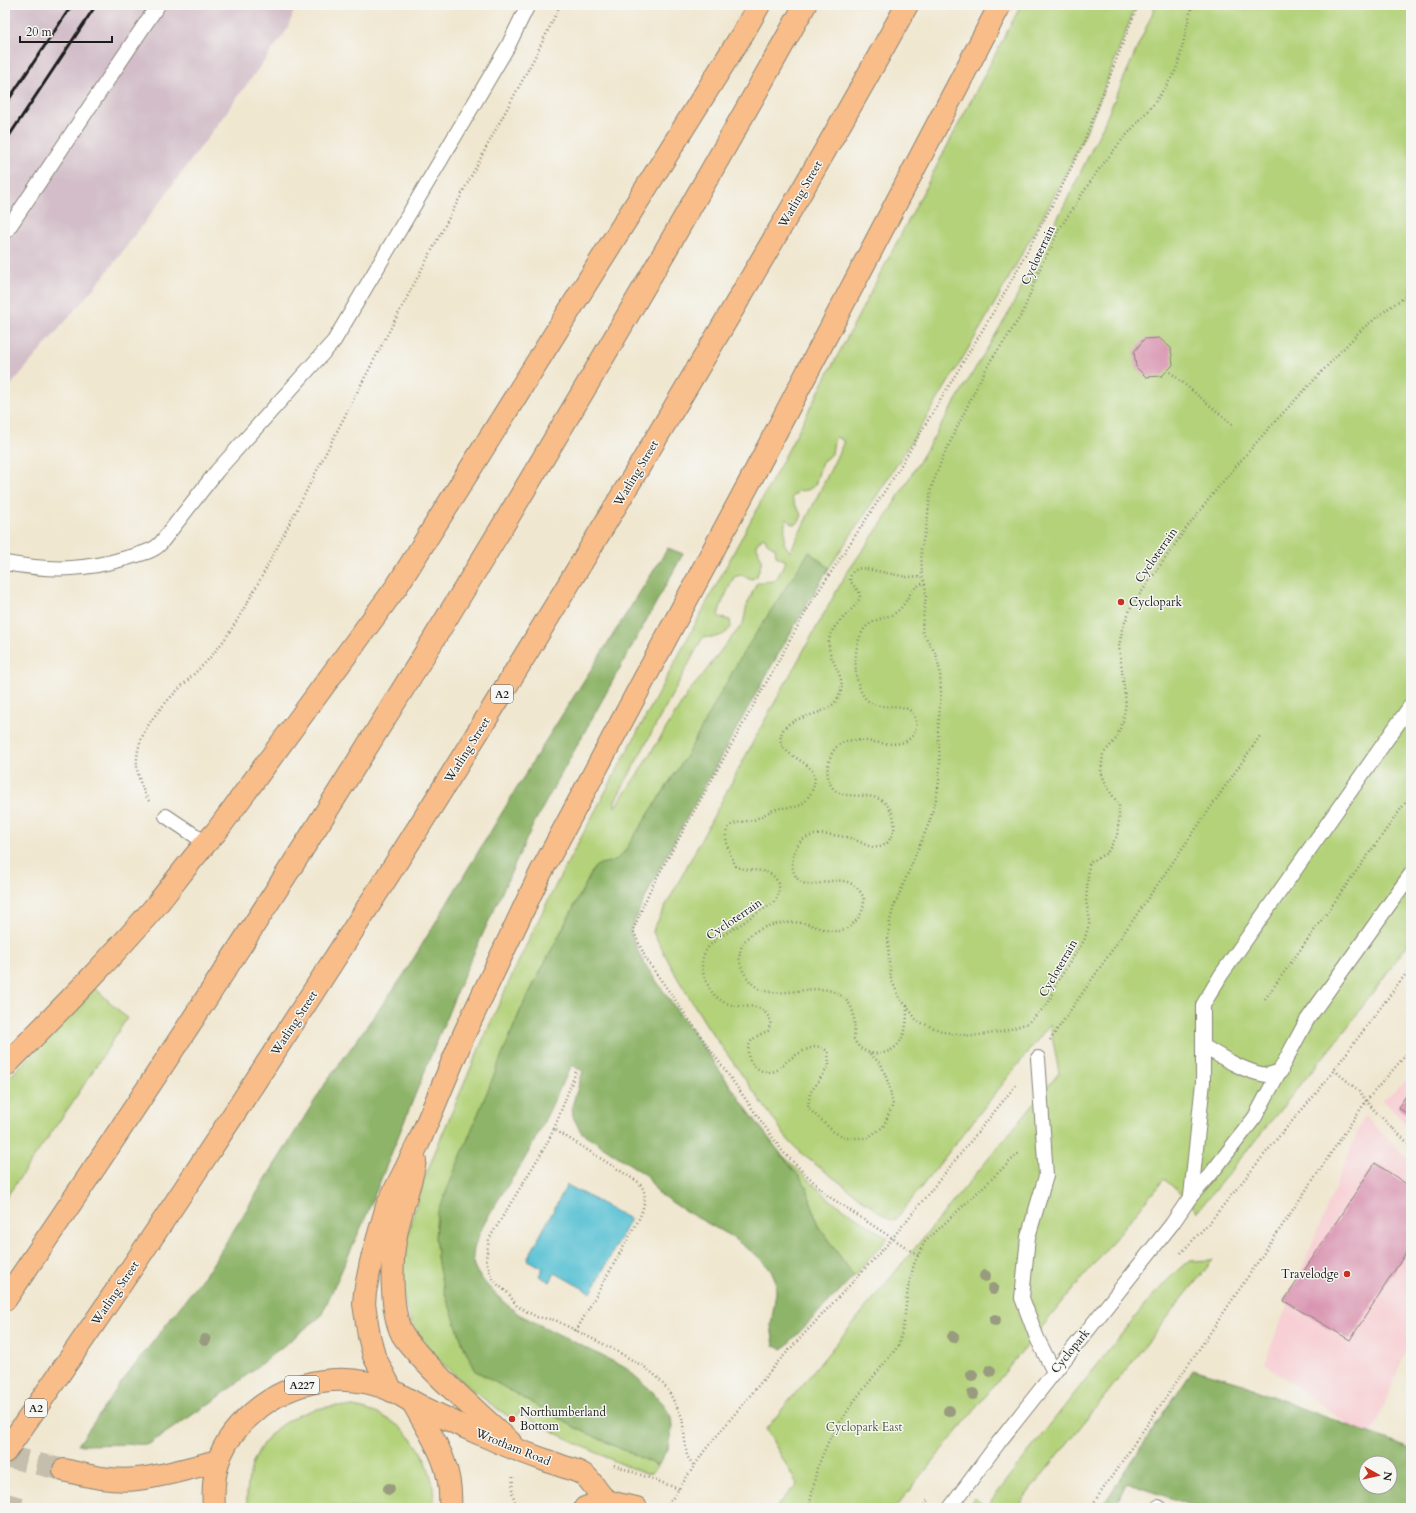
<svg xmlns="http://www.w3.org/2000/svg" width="1416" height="1513" font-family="Cardo,serif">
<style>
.built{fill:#f7cfd4}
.industrial{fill:#d2bdc8}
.green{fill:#b3d279;stroke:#68774a;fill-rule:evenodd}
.forest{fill:#8eb469;stroke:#556842;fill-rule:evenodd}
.water{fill:#58c1d4;stroke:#3a6e78}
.building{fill:#d78dac}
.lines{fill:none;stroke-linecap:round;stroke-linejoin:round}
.primary-tunnel{stroke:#c6beac;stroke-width:22;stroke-dasharray:22 11;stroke-linecap:butt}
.service-casing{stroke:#868276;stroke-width:16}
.primary-casing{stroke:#868276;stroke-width:24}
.trunk-casing{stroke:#868276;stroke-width:24}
.path{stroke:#868276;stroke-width:2.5;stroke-dasharray:1 3;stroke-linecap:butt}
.service{stroke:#fff;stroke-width:14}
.primary{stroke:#f8bd89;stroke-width:22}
.trunk{stroke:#f8bd89;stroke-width:22}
.rail{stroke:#1c1c1c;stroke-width:3}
.tree{fill:#999b7f}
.poi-dot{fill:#c8321e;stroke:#f6f6f2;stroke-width:1.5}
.labels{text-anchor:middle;stroke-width:3;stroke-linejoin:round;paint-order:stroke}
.shield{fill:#f6f6f2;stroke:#5d5d5c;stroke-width:1}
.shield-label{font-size:11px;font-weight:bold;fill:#1c1c1c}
.street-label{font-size:12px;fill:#1c1c1c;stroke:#f6f6f2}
.poi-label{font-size:12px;fill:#1c1c1c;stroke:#f6f6f2;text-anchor:start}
.park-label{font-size:12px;fill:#515c3d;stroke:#f6f6f2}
</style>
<rect width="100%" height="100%" fill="#f6f6f2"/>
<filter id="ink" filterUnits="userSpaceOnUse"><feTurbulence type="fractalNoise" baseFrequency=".025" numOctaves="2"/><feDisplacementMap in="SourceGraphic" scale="8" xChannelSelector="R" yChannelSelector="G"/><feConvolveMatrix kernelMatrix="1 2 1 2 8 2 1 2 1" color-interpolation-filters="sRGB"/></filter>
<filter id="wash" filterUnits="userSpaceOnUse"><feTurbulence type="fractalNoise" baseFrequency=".012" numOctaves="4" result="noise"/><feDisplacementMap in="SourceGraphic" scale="16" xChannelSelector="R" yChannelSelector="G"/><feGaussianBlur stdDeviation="0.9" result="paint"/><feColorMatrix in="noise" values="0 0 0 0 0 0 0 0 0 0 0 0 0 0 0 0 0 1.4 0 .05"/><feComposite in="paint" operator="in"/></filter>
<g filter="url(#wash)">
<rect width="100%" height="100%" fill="#f0e7d0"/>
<g class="built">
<path d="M 1411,1076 L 1411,1129 L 1383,1100 Z"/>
<path d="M 1364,1116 L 1411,1161 L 1411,1338 L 1370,1440 L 1264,1363 Z"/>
</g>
<path class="industrial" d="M 5,5 L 296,5 L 287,30 L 169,190 L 104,276 L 5,392 Z"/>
<g class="green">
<path d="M 1021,5 L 1136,5 C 1119,48 1104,92 1085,134 C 1068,172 1048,207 1028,243 C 968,355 900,462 829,568 L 809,552 L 685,758 L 624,852 C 613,866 606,860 594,868 L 521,1009 L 436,1222 L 437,1257 L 444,1290 L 464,1347 L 476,1371 L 574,1427 L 658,1466 L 652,1473 L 646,1474 C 601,1456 561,1437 519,1412 L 514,1420 C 481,1398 427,1358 411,1321 C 399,1294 402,1259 409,1231 C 420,1183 441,1138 460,1093 C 492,1018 525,945 562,873 L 774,477 ZM 836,437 L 843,440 L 843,444 L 790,552 L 784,543 C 786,536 783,525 787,519 L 792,524 L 796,524 L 799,522 L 802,515 L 795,505 L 792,498 L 798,491 L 808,490 L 815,485 L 821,465 L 824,460 L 832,454 L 834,440 ZM 763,537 L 765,538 L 767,543 L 775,548 L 776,556 L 786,561 L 777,578 L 774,581 L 760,582 L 756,584 L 747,605 L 743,624 L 725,645 L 702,676 L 690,690 L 639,772 L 615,807 L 615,801 L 703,637 C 715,638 724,637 731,627 L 730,620 L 721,618 L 718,615 L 721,605 L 734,577 L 741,575 L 752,579 L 757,576 L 762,560 L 756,545 Z"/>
<path d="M 1156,5 L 1411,5 L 1411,940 L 1346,1029 L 1197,1212 L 1189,1201 L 1164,1179 L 1018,1356 L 895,1508 L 775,1508 L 797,1484 L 766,1429 L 1059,1073 L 1050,1024 L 896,1219 L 893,1221 L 890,1220 L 803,1155 L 789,1141 L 707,1026 L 678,979 L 653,932 L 654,928 L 760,729 L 846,574 L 884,520 L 1008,314 L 1068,198 L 1103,126 Z"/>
<path d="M 95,988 L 127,1018 L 74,1100 L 5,1199 L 5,1082 Z"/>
<path d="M 778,1151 L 829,1199 L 888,1238 L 854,1276 L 818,1226 L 807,1189 L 803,1181 Z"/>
<path d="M 1213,1260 L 1016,1508 L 967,1508 L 974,1498 L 987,1507 C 1024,1457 1063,1408 1102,1359 C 1129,1325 1155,1289 1188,1261 Z"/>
<path d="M 335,1406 C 395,1405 436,1449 434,1508 L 247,1508 C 244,1449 277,1412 335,1406 Z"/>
</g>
<g class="forest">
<path d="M 668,548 L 683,554 L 533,825 L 462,979 L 364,1221 L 321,1316 L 219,1397 L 149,1444 L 78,1445 L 121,1383 L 210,1268 L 327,1081 L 403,976 L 543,745 Z"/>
<path d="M 809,552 L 829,568 C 790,632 754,697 718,762 C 687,818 655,873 630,931 L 640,956 L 648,969 L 746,1108 L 787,1162 L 803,1181 L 807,1189 L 818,1226 L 854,1276 L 783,1349 L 774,1346 L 771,1325 L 776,1292 L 775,1279 L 771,1270 L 755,1254 L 730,1236 L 682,1209 L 658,1193 L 646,1175 L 581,1132 L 573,1117 L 572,1106 L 583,1071 L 572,1065 C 556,1094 544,1124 528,1153 C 515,1178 470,1233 473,1261 C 474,1277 507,1306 520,1315 L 626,1368 L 653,1392 L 665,1406 L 671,1417 L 672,1426 L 668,1447 L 658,1466 L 574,1427 L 476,1371 L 464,1347 L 444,1290 L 439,1270 L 435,1237 L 437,1214 L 521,1009 L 594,868 C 604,859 612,867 624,852 L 685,758 L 740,658 Z"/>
<path d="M 1193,1369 L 1243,1384 L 1256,1390 L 1320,1415 L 1411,1448 L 1411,1508 L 1200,1508 L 1126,1483 L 1115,1508 L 1101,1508 ZM 1366,1463 L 1390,1463 L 1390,1487 L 1366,1487 Z"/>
</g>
<path class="water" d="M 567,1185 L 630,1219 L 591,1293 L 555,1273 L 550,1282 L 539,1276 L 543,1268 L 527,1260 Z"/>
<g id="blocks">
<g class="building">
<path d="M 1159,338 L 1171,348 L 1173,365 L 1162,376 L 1146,377 L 1136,367 L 1134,352 L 1144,339 Z"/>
<path d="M 1411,1089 L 1411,1117 L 1398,1107 Z"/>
<path d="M 1375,1163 L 1411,1187 L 1411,1245 L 1350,1340 L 1284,1301 Z"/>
</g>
</g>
</g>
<g filter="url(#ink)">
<use href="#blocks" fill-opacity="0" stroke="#868276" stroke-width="1"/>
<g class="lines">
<g class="primary-tunnel">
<path d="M 5,1456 L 64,1470"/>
<path d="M 5,1504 L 21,1508"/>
</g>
<g class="service-casing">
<g id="service">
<path d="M 5,233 L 158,5"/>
<path d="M 5,563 C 51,571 84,571 130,557 C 140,554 152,552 160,544 L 217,471 L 334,341 L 508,46 L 528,5"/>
<path d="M 166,816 L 206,843"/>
<path d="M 1203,1046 C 1221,1057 1245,1072 1266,1075 C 1270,1075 1276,1072 1281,1071"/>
<path d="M 1038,1058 L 1046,1176 L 1028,1237 L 1022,1298 L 1037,1338 L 1054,1372"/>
<path d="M 1191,1196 L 1203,1082 L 1203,1005 L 1221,975 L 1411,705"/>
<path d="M 1158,1507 L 1160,1508"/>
<path d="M 950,1508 L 999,1442 L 1172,1224 L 1191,1196 L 1210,1175 L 1255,1117 L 1307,1020 L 1411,874"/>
</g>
</g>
<g class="primary-casing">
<g id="primary">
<path d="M 415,1161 C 410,1188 399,1213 395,1241 C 391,1265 391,1312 402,1334 C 406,1341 412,1347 417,1353 C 445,1385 479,1413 510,1442"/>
<path d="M 413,1403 C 433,1439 453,1464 450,1508"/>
<path d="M 64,1470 C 88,1476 113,1482 137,1479 C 165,1476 192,1467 218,1461"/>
<path d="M 214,1508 C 211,1466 222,1439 254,1412 C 292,1379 347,1370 393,1391 C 403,1396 412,1402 422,1407 C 446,1419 470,1430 494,1440 C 515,1450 537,1457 559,1465 C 566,1468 578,1470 584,1475 C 593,1481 597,1494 606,1500 C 613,1504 628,1506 636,1508"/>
<path d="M 585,1508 L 606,1500"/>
</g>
</g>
<g class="trunk-casing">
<g id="trunk">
<path d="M 5,1066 C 55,1015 106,964 153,909 C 174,884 193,856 216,832 L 397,586 L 743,33 L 759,5"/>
<path d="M 5,1300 C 292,881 558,448 805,5"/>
<path d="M 392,1391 L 374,1356 L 369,1336 L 364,1304 L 365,1292 L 371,1262 L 387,1206 L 419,1142 L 465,1032 L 540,874 L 747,487 L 1000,5"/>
<path d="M 5,1452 C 143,1256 274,1054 403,852 C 490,714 575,575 658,435 C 743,293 827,150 907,5"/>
</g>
</g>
<g class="path">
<path d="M 1192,5 L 1179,61 L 1174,74 L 1153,105 L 1122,140 L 1096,173 L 1058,231 L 1051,248 L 1042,263 L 1023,312 L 1008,336 L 991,360 L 978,384 L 942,459 L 931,488 L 927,523 L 921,549 L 922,576 L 925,583 L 926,596 L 922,626 L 923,633 L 936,654 L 940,671 L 941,692 L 938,731 L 940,765 L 939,782 L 936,799 L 929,823 L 893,909 L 890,921 L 888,938 L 889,962 L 891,979 L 900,999 L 907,1006 L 917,1021 L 944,1032 L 972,1036 L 1002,1032 L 1028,1023 L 1048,1004 L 1057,982 L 1084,941 L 1090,921 L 1086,901 L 1089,863 L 1107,853 L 1117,836 L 1119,820 L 1119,805 L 1107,787 L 1101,772 L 1103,754 L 1116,739 L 1123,721 L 1126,703 L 1119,647 L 1122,630 L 1131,607 L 1185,530 L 1220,485 L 1268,429 L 1361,330 L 1390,307 L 1411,293"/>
<path d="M 1170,372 L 1233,425"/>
<path d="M 149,801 C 113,742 165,704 202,666 C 217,651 230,633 240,615 C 261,580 278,545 297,509 C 329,447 361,384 394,322 C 428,257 463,192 497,127 C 519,87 541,47 560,5"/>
<path d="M 1265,999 L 1411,795"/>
<path d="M 907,1006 C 907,1019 907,1032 899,1043 C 888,1058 861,1057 854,1039 C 854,1029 856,1014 850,1005 C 825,968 774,1012 749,980 C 745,975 741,968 740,962 C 735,929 778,920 803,923 C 814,925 826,932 837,931 C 844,931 849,927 854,923 C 860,917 864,909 864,901 C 864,896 860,891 857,888 C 836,867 806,900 794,873 C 792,867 792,860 794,853 C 801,828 830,834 850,838 C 862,841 874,854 887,843 C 890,839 893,835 894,830 C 895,824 894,816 891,811 C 881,792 864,797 847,795 C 829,793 825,776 829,761 C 831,753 836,745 844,742 C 863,734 902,756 914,733 C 917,728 917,723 915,718 C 908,699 885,711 871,703 C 851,692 851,640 867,626 C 876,618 889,618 898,611 C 909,601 909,587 925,583"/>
<path d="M 1050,1040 L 1260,736"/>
<path d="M 870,1054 L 881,1064 L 889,1085 L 893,1105 L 883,1127 L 867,1138 L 847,1138 L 834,1132 L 808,1108 L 810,1093 L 829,1066 L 828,1052 C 826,1050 823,1048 820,1047 C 811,1045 793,1056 786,1062 C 782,1066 778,1071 771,1072 C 754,1073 741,1055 752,1040 C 756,1036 763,1033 768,1031 L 771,1021 C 760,999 746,1010 729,1004 C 717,1000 711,993 706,981 C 692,948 718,939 741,924 C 747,920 753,915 759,912 C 763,909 768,907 772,904 C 776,900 780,893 779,887 C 773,863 751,875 736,866 C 731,858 719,831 732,825 C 739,821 748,822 756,819 C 764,815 772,809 781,808 C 789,807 800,809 806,800 C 837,758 775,763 781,735 C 786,714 824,718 836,701 C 853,678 826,663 829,641 C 832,621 853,614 860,597 L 859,592 L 850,581 C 850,573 854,569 862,568 L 907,577 L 922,576"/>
<path d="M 1334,1070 L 1359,1091 L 1366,1101 L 1374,1110 L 1411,1146"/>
<path d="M 554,1129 L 577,1069"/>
<path d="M 1181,1253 L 1209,1223 L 1281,1134 L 1319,1090 L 1411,967"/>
<path d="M 918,1255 L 828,1196 L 783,1152 L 646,959 L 633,930 L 650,890 L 812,601 L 892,480 L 1003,296 L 1056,198 L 1083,144 L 1138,5"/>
<path d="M 576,1331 L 638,1221 C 643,1209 650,1193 638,1182 L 554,1129 L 545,1147 L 489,1239 L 486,1259 L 490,1274 L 497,1284 L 508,1293 L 517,1306 L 537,1317 L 555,1320 L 611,1348 L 646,1368 L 657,1377 L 668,1390 L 682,1417 L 687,1456 L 694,1466"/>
<path d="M 614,1465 L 679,1489"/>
<path d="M 513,1477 L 512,1492 L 517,1508"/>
<path d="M 666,1508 L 705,1450 L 777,1363 L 886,1246 L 1016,1085"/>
<path d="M 809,1508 L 817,1468 L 830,1438 L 854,1401 L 899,1345 L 904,1322 L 908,1288 L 914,1264 L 924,1243 L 1020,1152"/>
<path d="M 922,1508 L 928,1500"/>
<path d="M 1090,1508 L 1208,1336 L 1366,1101 L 1411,1049"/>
</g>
<use href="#service" class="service"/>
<use href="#primary" class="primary"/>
<use href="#trunk" class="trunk"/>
<g class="rail">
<path d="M 5,105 L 72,5"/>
<path d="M 5,142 L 96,5"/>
</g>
</g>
<g class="tree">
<circle cx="985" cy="1276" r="6"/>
<circle cx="993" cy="1289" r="6"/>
<circle cx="995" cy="1320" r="6"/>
<circle cx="953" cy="1337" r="6"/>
<circle cx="205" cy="1340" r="6"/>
<circle cx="990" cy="1371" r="6"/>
<circle cx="972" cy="1375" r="6"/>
<circle cx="973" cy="1394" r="6"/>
<circle cx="949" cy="1411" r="6"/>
<circle cx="389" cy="1489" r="6"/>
</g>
</g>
<g class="poi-dot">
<circle cx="1121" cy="602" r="4"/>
<circle cx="1347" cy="1274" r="4"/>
<circle cx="512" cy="1419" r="4"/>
</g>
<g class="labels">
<g class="shield">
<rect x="491" y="685" width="22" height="18" rx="3"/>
<rect x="285" y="1376" width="34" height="18" rx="3"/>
<rect x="25" y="1399" width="22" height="18" rx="3"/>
</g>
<g class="shield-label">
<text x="502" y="698">A2</text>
<text x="302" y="1389">A227</text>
<text x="36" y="1412">A2</text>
</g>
<g class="street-label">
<text transform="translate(800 194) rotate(-60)" y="4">Watling Street</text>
<text transform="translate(1038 255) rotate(-65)" y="4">Cycloterrain</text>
<text transform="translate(636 473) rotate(-59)" y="4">Watling Street</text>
<text transform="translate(1156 555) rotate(-55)" y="4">Cycloterrain</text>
<text transform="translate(467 750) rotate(-58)" y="4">Watling Street</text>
<text transform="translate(734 919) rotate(-34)" y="4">Cycloterrain</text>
<text transform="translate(1058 968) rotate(-60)" y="4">Cycloterrain</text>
<text transform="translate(294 1023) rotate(-57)" y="4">Watling Street</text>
<text transform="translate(115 1293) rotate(-56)" y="4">Watling Street</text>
<text transform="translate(1070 1351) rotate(-51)" y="4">Cyclopark</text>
<text transform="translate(513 1447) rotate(22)" y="4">Wrotham Road</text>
</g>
<g class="poi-label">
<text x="1129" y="606">Cyclopark</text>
<text x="1339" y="1278" text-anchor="end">Travelodge</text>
<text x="520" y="1416">Northumberland<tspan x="520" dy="14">Bottom</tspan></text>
</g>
<g class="park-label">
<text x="864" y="1431">Cyclopark East</text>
</g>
</g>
<rect width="1416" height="1513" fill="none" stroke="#f6f6f2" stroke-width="20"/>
<g transform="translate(1378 1475) rotate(98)"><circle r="19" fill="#f6f6f2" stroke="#9f9f9c"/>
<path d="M0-3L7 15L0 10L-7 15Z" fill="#c8321e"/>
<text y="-6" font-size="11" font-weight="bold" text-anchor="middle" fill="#1c1c1c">N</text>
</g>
<path d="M20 36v6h92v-6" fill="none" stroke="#1c1c1c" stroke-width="2"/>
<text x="26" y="36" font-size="12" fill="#1c1c1c" stroke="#f6f6f2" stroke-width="3" paint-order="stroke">20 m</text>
</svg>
